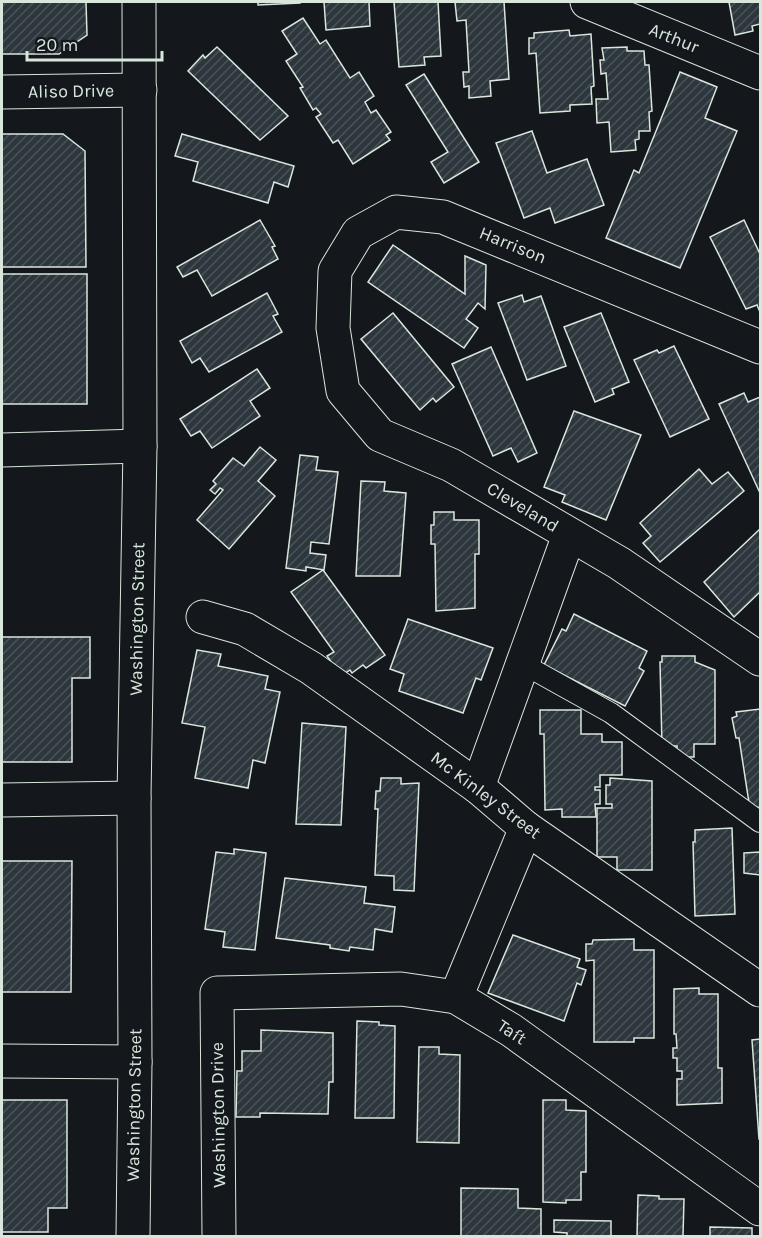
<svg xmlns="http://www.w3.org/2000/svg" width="762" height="1238" font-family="Karla,sans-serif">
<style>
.building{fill:url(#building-hatch);stroke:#d8e6dc;stroke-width:1.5}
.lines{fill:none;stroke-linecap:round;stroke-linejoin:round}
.service-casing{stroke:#d8e6dc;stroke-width:22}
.minor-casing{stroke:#d8e6dc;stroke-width:35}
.service{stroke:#14181c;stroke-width:20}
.minor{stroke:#14181c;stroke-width:33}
.labels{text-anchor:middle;stroke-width:4.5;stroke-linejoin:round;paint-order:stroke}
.street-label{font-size:18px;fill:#d8e6dc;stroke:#14181c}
</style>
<defs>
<pattern id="building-hatch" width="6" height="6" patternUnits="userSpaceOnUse" patternTransform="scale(1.5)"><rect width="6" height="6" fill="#2c363c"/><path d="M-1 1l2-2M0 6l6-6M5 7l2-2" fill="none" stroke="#4a5358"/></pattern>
</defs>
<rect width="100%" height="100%" fill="#14181c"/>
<g class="building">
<path d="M 2,2 L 86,2 L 87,35 L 59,54 L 2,54 Z"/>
<path d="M 258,2 L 300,2 L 300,3 L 258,5 Z"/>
<path d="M 324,2 L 369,2 L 370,26 L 326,30 Z"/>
<path d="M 394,2 L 438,2 L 441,56 L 424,57 L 425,65 L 399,67 Z"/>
<path d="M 455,2 L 504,2 L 509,79 L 490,81 L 491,96 L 469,98 L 469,86 L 464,87 L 463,72 L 469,72 L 466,20 L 457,21 Z"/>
<path d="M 729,2 L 760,2 L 760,24 L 752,26 L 753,31 L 735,35 Z"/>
<path d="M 303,18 L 320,44 L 326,40 L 350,78 L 359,72 L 374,96 L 365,102 L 371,113 L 376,110 L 391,132 L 386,135 L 390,140 L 353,164 L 338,140 L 333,143 L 316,117 L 321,114 L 316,108 L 313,110 L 300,88 L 303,87 L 286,61 L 297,54 L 282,31 Z"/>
<path d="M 569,30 L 570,36 L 591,34 L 594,86 L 591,87 L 592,104 L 570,105 L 570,111 L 540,113 L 536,53 L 529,54 L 529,38 L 534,38 L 534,33 Z"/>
<path d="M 217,47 L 288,116 L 260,140 L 188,71 L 203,55 L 205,58 Z"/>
<path d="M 627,47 L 627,51 L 644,51 L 645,65 L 649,65 L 652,111 L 649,112 L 650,131 L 639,131 L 639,139 L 635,140 L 636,150 L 611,152 L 609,122 L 597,123 L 596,99 L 608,99 L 606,73 L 601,74 L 600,60 L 604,60 L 602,48 Z"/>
<path d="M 680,72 L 717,87 L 705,118 L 737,131 L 680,268 L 606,238 L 634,170 L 639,173 Z"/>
<path d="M 424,74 L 479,162 L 444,183 L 431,162 L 448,152 L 406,85 Z"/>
<path d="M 532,131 L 547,173 L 587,159 L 604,205 L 555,223 L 550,208 L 524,218 L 496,143 Z"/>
<path d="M 2,134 L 63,134 L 85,151 L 86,267 L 2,267 Z"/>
<path d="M 182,134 L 294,166 L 288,187 L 274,182 L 268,203 L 193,181 L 198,162 L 175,156 Z"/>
<path d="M 260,220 L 275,246 L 272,247 L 278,259 L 212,296 L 197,270 L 183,277 L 177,267 Z"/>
<path d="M 744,220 L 760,254 L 760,312 L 757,305 L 746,309 L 710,237 Z"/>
<path d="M 393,245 L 465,294 L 465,256 L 486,265 L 485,309 L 478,303 L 466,319 L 478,328 L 464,348 L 368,282 Z"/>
<rect x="2" y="274" width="85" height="130"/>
<path d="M 267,293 L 278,314 L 273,316 L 282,332 L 209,372 L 200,358 L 192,363 L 180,341 Z"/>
<path d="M 522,295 L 524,302 L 541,296 L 566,366 L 527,380 L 498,303 Z"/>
<path d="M 393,313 L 454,387 L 436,402 L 433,398 L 420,410 L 361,339 Z"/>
<path d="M 601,313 L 629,382 L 612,389 L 614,394 L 595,402 L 564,327 Z"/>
<path d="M 674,346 L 709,419 L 670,437 L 634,360 L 657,350 L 659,353 Z"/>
<path d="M 491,347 L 537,453 L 518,462 L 511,448 L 493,456 L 452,364 Z"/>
<path d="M 257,369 L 270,388 L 250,401 L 260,416 L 212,448 L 200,431 L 191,436 L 180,419 Z"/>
<path d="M 744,393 L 748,402 L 760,397 L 760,493 L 719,404 Z"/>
<path d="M 574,411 L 641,435 L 606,520 L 562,502 L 565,495 L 544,487 Z"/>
<path d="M 260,447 L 276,460 L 258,481 L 275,496 L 229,549 L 197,520 L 223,490 L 220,488 L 215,494 L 210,490 L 216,484 L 213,481 L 233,458 L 244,466 Z"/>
<path d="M 300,455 L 318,457 L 316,470 L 338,472 L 329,544 L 311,542 L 310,553 L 326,555 L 324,570 L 306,567 L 306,571 L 286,568 Z"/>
<path d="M 699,469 L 712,484 L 728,472 L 744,491 L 660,562 L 643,543 L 651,536 L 640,523 Z"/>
<path d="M 361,481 L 385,482 L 384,491 L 406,493 L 400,576 L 356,576 Z"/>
<path d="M 434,512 L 454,512 L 454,520 L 479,520 L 479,554 L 475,554 L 475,608 L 436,611 L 435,544 L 431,544 L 431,525 L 434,525 Z"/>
<path d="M 760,529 L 760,592 L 734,617 L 704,582 Z"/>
<path d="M 323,570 L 385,655 L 366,668 L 363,665 L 352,673 L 350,670 L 341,676 L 327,656 L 334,652 L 291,592 Z"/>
<path d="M 574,614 L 647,651 L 639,668 L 644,671 L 625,706 L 544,665 L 562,629 L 566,631 Z"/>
<path d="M 408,619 L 493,648 L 481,680 L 476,678 L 463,713 L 399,691 L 404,674 L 390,669 Z"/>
<path d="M 2,637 L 90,637 L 90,678 L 72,678 L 72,762 L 2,762 Z"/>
<path d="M 197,650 L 221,654 L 218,666 L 268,676 L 265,689 L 280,692 L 265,763 L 253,760 L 248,788 L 195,778 L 205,727 L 182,723 Z"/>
<path d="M 662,656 L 695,656 L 695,662 L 715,670 L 715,744 L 694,744 L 694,757 L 677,757 L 677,746 L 662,746 L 660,662 L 662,662 Z"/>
<path d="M 760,709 L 760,807 L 750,809 L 739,738 L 736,738 L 732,718 L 737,716 L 736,712 Z"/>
<path d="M 540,710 L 581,710 L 581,734 L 602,734 L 602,742 L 622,742 L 622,775 L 600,775 L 600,787 L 595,787 L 595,790 L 600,790 L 600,804 L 595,804 L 596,817 L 562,817 L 562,809 L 545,810 L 544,734 L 540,734 Z"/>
<path d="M 302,723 L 346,727 L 341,825 L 296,824 Z"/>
<path d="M 381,778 L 401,778 L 401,784 L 419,783 L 414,891 L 394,890 L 394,876 L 375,875 L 378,809 L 375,809 L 376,791 L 380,791 Z"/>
<path d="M 610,778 L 652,781 L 652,870 L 617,870 L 617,857 L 597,857 L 597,808 L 612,808 L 612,804 L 606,804 L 606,785 L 610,785 Z"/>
<path d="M 732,828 L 735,914 L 695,916 L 693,842 L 695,842 L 695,830 Z"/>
<path d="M 234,849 L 266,853 L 255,950 L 223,947 L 225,932 L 205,929 L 216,852 L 234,854 Z"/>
<path d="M 760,852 L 760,875 L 744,873 L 744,853 Z"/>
<path d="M 2,861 L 72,861 L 71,992 L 2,992 Z"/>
<path d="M 285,878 L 366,887 L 364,903 L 395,907 L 392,932 L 375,929 L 373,950 L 350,947 L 349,951 L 330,948 L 330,945 L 276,938 Z"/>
<path d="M 513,935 L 580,959 L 577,967 L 586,970 L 581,985 L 577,983 L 564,1021 L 488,993 Z"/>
<path d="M 634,939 L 634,950 L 654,950 L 654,1038 L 634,1038 L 634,1042 L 594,1042 L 594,960 L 586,961 L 586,944 L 592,944 L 593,940 Z"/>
<path d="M 699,988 L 699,994 L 718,994 L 718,1068 L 722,1068 L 722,1103 L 677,1105 L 677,1079 L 682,1079 L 682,1071 L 677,1071 L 677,1058 L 673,1058 L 673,1048 L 677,1048 L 676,1034 L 674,1034 L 674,989 Z"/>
<path d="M 357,1021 L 379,1022 L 379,1025 L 395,1026 L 394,1118 L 355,1118 Z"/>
<path d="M 261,1030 L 333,1033 L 333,1082 L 329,1082 L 328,1114 L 260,1113 L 260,1117 L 236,1117 L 237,1071 L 242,1071 L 242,1051 L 261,1051 Z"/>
<path d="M 760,1039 L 760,1139 L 759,1139 L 752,1040 Z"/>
<path d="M 419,1047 L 439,1047 L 439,1054 L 460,1055 L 459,1143 L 417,1142 Z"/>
<path d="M 2,1100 L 67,1100 L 67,1208 L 48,1208 L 48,1232 L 2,1232 Z"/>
<path d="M 543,1100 L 566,1100 L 566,1110 L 586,1111 L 586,1172 L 581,1172 L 581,1200 L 566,1200 L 566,1203 L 543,1202 Z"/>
<path d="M 461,1188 L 518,1189 L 518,1208 L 541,1209 L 541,1236 L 461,1236 Z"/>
<path d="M 638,1195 L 659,1196 L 659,1199 L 684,1199 L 683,1236 L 637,1236 Z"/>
<path d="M 554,1220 L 611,1221 L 611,1236 L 567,1236 L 567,1233 L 554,1232 Z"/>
<path d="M 710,1227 L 752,1228 L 752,1236 L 710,1236 Z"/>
</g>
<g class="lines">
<g class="service-casing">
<path id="service" d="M 523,664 L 611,713 L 760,822"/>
</g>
<g class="minor-casing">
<g id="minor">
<path d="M 587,2 L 760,73"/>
<path d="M 2,92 L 140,90"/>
<path d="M 760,347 L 443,217 L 396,212 L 358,233 L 335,271 L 333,328 L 343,391 L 380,435 L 451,465 L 619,563 L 760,659"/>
<path d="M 2,450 L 140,446"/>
<path d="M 203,617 L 245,629 L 311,668 L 478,787 L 526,828 L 760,990"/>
<path d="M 478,787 L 569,535"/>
<path d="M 2,800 L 134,798"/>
<path d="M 456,997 L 526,828"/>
<path d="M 2,1061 L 135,1062"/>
<path d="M 133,1236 L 135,1062 L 134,798 L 140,446 L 139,2"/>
<path d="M 219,1236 L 217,993 L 401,989 L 456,997 L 511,1030 L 760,1209"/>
</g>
</g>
<use href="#service" class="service"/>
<use href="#minor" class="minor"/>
</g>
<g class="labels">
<g class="street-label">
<text transform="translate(674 38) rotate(22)" y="6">Arthur</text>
<text transform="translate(71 91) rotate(-1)" y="6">Aliso Drive</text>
<text transform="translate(513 245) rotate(22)" y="6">Harrison</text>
<text transform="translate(523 507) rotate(31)" y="6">Cleveland</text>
<text transform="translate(137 619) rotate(-89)" y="6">Washington Street</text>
<text transform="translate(486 795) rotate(37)" y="6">Mc Kinley Street</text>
<text transform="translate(512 1032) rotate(33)" y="6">Taft</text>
<text transform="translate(134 1105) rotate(-89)" y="6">Washington Street</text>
<text transform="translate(218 1115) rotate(-91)" y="6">Washington Drive</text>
</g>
</g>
<rect width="762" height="1238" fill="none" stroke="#d8e6dc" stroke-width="6"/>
<path d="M27 51v9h135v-9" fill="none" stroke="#d8e6dc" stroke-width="3"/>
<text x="36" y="51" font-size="18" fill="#d8e6dc" stroke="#14181c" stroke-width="4.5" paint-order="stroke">20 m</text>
</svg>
